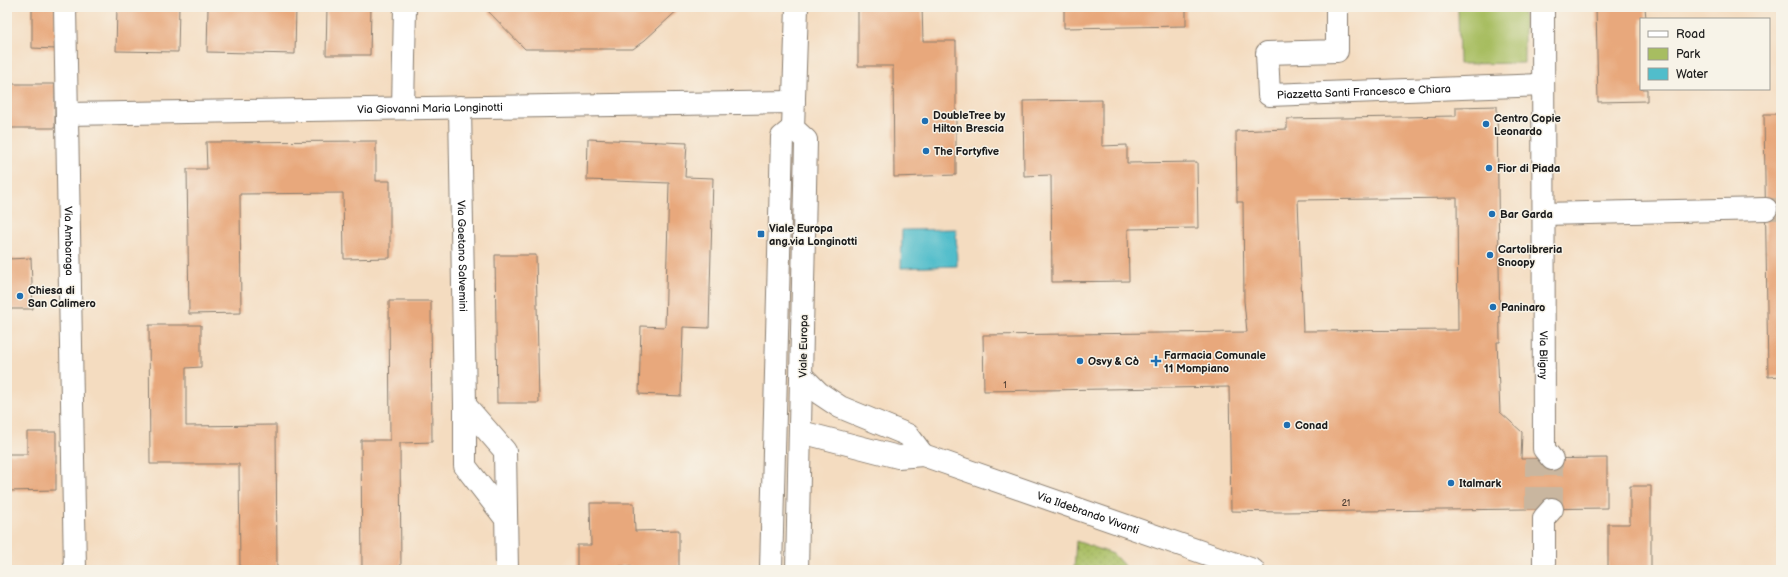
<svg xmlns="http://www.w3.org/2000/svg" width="1788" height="577" font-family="'Balsamiq Sans',sans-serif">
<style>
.grass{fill:url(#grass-dots);stroke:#626c3e}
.park{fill:#a7bd61;stroke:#626c3e}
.water{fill:#51bdcb;stroke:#366c74}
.building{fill:#e8a87c;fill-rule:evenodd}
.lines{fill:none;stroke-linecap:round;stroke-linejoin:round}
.street-tunnel{stroke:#c9b69f;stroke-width:22;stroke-dasharray:22 11;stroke-linecap:butt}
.street-casing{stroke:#887c6e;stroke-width:24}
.secondary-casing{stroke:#887c6e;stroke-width:24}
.street{stroke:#fff;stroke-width:22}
.secondary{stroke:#fff;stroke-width:22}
.poi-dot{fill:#1f6fb2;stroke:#f7f3e8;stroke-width:1.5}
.labels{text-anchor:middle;stroke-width:3;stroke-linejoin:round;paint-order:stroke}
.number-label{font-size:9px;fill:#4f3f34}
.street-label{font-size:11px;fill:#1c1c1c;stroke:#f7f3e8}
.poi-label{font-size:11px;font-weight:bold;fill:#1c1c1c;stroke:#f7f3e8;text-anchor:start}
</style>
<defs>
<pattern id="grass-dots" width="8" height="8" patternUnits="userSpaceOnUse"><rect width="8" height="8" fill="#a7bd61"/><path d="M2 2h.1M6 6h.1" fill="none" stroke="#8fa254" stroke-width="1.8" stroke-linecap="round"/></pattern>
</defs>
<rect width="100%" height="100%" fill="#f7f3e8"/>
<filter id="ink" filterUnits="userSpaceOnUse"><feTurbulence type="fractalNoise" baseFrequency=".025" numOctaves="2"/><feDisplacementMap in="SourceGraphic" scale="8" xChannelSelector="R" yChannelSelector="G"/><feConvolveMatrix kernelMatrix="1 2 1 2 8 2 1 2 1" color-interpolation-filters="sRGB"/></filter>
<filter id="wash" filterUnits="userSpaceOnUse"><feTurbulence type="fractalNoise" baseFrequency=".012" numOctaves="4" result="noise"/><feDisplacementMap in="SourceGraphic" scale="16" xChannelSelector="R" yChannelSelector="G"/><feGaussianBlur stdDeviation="0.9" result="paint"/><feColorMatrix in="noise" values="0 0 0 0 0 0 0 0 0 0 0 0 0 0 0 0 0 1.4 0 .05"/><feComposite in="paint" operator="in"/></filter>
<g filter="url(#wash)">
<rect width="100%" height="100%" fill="#f4dcc0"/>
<path class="grass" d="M 1076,541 L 1113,554 L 1128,570 L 1074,570 Z"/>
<path class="park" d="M 1458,7 L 1524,7 L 1524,63 L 1459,64 Z"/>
<path class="water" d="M 956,229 L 957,266 L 901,268 L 902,230 Z"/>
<g id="blocks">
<g class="building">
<path d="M 32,7 L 55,7 L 56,49 L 32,48 Z"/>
<path d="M 117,7 L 179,7 L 178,52 L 116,51 Z"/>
<path d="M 208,7 L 296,7 L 295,54 L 207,52 Z"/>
<path d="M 327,7 L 371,7 L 370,55 L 326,55 Z"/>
<path d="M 484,7 L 681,7 L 645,40 L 633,49 L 525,49 Z"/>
<path d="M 858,7 L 922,7 L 923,41 L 956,41 L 956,175 L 894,177 L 893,66 L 858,66 Z"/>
<path d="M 1064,7 L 1186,7 L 1186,26 L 1064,28 Z"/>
<path d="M 1596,7 L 1645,7 L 1646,19 L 1641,19 L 1641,89 L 1647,89 L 1647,101 L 1598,102 Z"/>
<rect x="7" y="84" width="48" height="44"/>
<path d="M 1102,100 L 1102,146 L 1127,145 L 1127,163 L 1197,162 L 1198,228 L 1128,229 L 1129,281 L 1052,282 L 1051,175 L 1024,176 L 1023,101 Z"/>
<path d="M 1497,106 L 1500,342 L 1497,342 L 1500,412 L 1522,432 L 1521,459 L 1607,458 L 1607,508 L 1281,512 L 1231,511 L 1229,387 L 984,391 L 983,335 L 1247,332 L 1244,301 L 1243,202 L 1237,202 L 1236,131 L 1287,129 L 1287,119 L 1456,116 L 1456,107 ZM 1457,198 L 1458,330 L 1303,331 L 1298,200 Z"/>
<path d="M 1764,114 L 1781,114 L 1781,376 L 1768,377 Z"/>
<path d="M 588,139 L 687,143 L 685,177 L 713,178 L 709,328 L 683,327 L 681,396 L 639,394 L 641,326 L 665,327 L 669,183 L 587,180 Z"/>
<path d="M 376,141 L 376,181 L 390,181 L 390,258 L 344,259 L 343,193 L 240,194 L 241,313 L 189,314 L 187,169 L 207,169 L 206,142 Z"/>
<path d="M 495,255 L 536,255 L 539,403 L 497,403 Z"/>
<path d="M 31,258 L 33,309 L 7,309 L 7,259 Z"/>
<path d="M 389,301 L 431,301 L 432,442 L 400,443 L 401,570 L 362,570 L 361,440 L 390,440 Z"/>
<path d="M 149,325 L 201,325 L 201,367 L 186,368 L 186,426 L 276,425 L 277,570 L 240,570 L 239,464 L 150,464 Z"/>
<path d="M 27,432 L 56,432 L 56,490 L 7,491 L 7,454 L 27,454 Z"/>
<path d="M 1630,486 L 1651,486 L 1651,570 L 1608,570 L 1608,524 L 1630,524 Z"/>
<path d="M 590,503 L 634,503 L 635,531 L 679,530 L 679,570 L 631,570 L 631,566 L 620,566 L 620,570 L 577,570 L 577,545 L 591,545 Z"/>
<path d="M 472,568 L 472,570 L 437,570 L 437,569 Z"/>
</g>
</g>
</g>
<g filter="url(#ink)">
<use href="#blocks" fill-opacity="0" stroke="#887c6e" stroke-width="1"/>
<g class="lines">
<g class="street-tunnel">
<path d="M 1766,209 L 1781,209"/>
<path d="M 1536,509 L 1536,459"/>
<path d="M 1552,509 L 1552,459"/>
</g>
<g class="street-casing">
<g id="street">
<path id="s1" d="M 65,7 L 75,570"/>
<path id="s2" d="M 1337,7 L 1337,51 L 1267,53 L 1269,95 L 1543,85"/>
<path id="s3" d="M 1543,7 L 1544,449 L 1552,459"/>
<path id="s4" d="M 460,107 L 465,405 L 465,466 L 506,519"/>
<path d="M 403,108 L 405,7"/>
<path id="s5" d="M 67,114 L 794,102"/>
<path d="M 1543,214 L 1766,209"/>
<path d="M 802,376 L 819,393 L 840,407 L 908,435 L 923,455"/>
<path d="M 465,405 L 505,451 L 507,570"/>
<path id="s6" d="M 801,432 L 898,457 L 923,455 L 1253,570"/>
<path d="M 1544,570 L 1544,518 L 1552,509"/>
</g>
</g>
<g class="secondary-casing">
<g id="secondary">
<path d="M 797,7 L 793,128 L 806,140 L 797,570"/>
<path d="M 771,570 L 782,137 L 793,128"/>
</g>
</g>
<use href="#street" class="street"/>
<use href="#secondary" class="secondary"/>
</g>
</g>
<g class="poi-dot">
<circle cx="925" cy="121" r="4"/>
<circle cx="1486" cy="124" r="4"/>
<circle cx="926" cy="151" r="4"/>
<circle cx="1489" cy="168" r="4"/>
<circle cx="1492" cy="214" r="4"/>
<rect x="757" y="230" width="8" height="8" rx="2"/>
<circle cx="1490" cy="255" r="4"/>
<circle cx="20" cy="296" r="4"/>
<circle cx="1493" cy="307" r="4"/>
<circle cx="1080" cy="361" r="4"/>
<path d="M1154 355h4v4h4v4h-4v4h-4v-4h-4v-4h4z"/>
<circle cx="1287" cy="425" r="4"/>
<circle cx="1451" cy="483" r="4"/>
</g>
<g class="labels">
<g class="number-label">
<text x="1005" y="388">1</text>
<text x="1346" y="506">21</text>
</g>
<g class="street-label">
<text dy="4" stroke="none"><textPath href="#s2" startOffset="251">Piazzetta Santi Francesco e Chiara</textPath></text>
<text dy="4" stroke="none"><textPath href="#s5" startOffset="363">Via Giovanni Maria Longinotti</textPath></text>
<text dy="4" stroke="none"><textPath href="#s1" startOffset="234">Via Ambaraga</textPath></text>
<text dy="4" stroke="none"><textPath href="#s4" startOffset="149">Via Gaetano Salvemini</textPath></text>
<text transform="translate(803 346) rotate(-89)" y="4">Viale Europa</text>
<text dy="4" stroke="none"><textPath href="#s3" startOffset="348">Via Bligny</textPath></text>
<text dy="4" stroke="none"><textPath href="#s6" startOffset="300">Via Ildebrando Vivanti</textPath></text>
</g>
<g class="poi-label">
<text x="933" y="119">DoubleTree by<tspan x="933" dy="13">Hilton Brescia</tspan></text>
<text x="1494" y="122">Centro Copie<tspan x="1494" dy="13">Leonardo</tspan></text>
<text x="934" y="155">The Fortyfive</text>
<text x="1497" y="172">Fior di Piada</text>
<text x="1500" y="218">Bar Garda</text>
<text x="769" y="232">Viale Europa<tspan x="769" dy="13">ang.via Longinotti</tspan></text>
<text x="1498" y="253">Cartolibreria<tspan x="1498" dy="13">Snoopy</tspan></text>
<text x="28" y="294">Chiesa di<tspan x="28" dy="13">San Calimero</tspan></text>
<text x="1501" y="311">Paninaro</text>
<text x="1164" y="359">Farmacia Comunale<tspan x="1164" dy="13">11 Mompiano</tspan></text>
<text x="1088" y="365">Osvy &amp; Cò</text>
<text x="1295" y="429">Conad</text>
<text x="1459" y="487">Italmark</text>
</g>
</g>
<rect width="1788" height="577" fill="none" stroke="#f7f3e8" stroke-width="24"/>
<rect x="1640" y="18" width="130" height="72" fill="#f7f3e8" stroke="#9f9d96"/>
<rect x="1648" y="31" width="20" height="6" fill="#ffffff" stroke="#9f9d96"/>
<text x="1676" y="38" font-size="12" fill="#1c1c1c">Road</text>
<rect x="1648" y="48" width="20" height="12" fill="#a7bd61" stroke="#9f9d96"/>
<text x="1676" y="58" font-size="12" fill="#1c1c1c">Park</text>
<rect x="1648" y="68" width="20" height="12" fill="#51bdcb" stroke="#9f9d96"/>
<text x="1676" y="78" font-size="12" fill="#1c1c1c">Water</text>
</svg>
